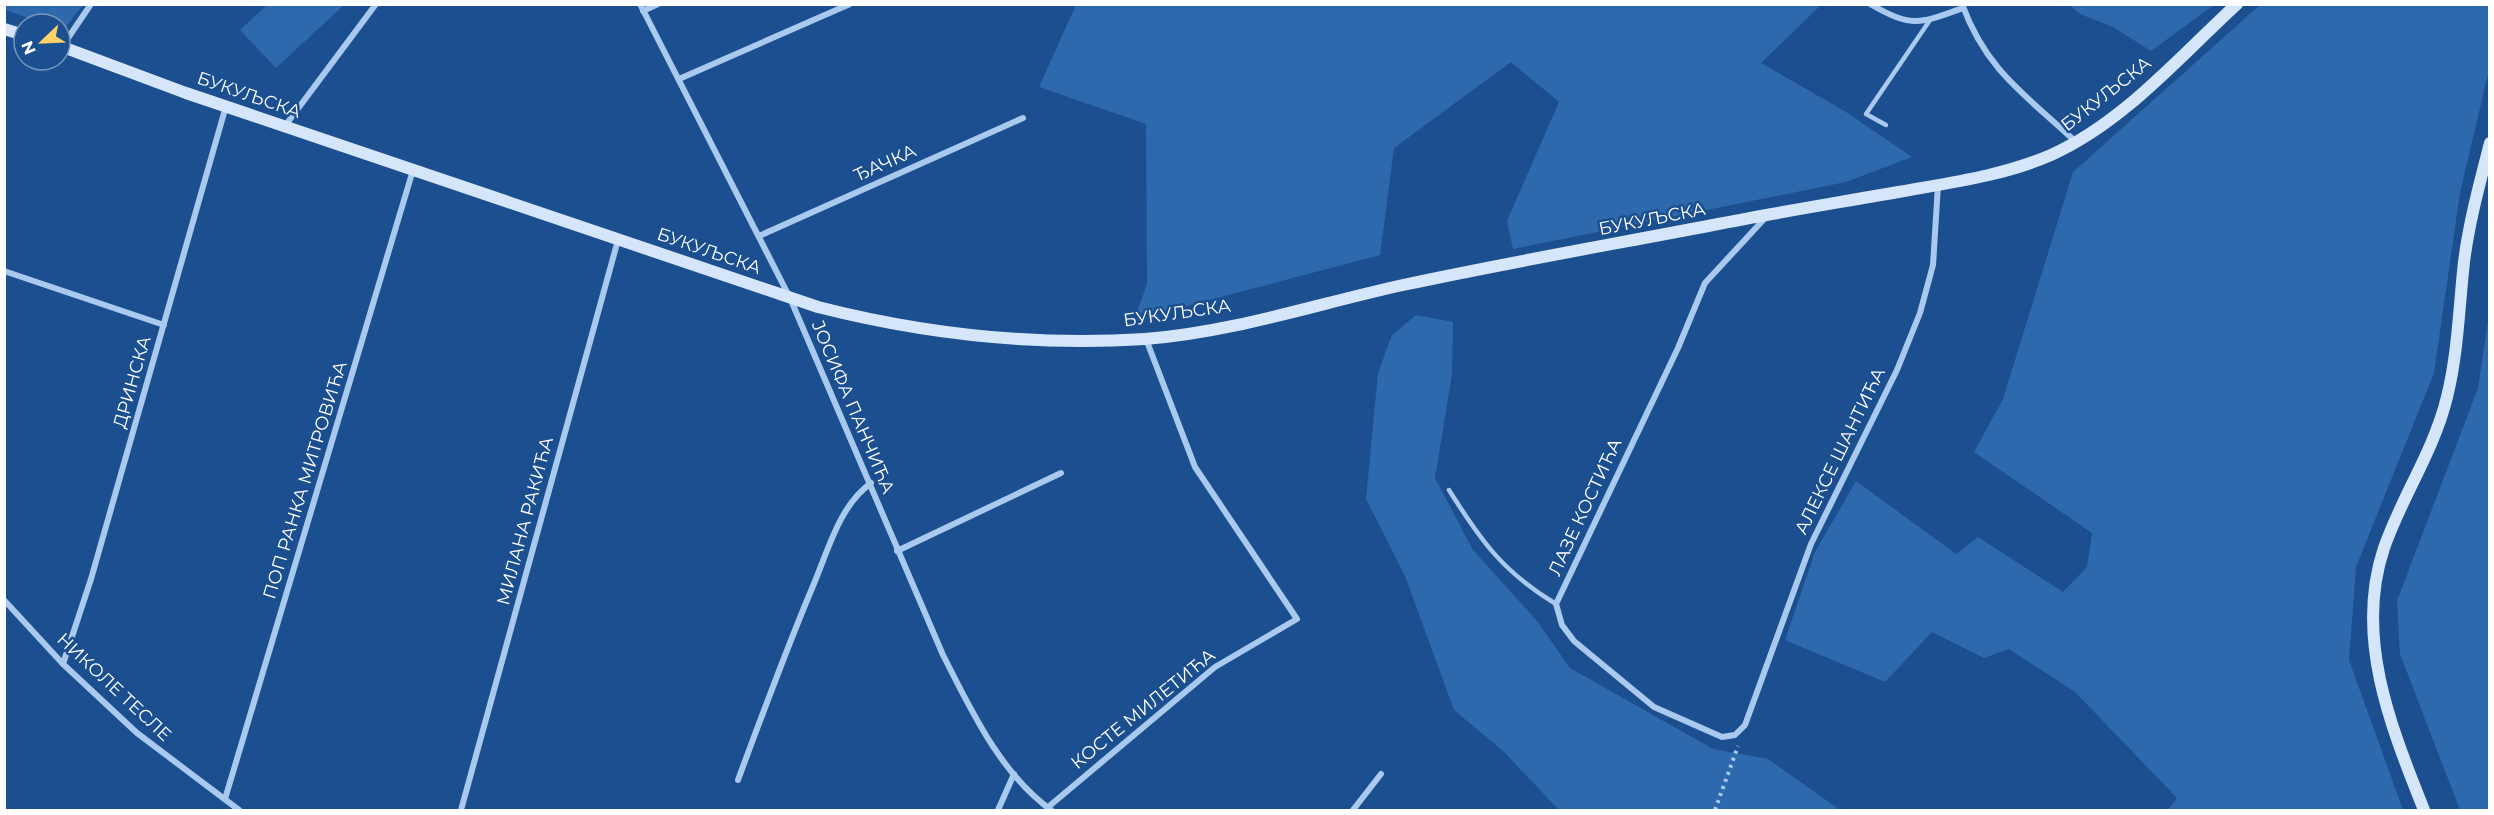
<svg xmlns="http://www.w3.org/2000/svg" width="2494" height="815" font-family="Montserrat,sans-serif">
<style>
.green{fill:#2e69ad}
.lines{fill:none;stroke-linecap:round;stroke-linejoin:round}
.path{stroke:#a9c9ee;stroke-width:4;stroke-dasharray:3 4.5;stroke-linecap:butt}
.service{stroke:#a9c9ee;stroke-width:4.5}
.minor{stroke:#a9c9ee;stroke-width:6}
.secondary{stroke:#d6e6fa;stroke-width:12}
.labels{text-anchor:middle;stroke-width:5;stroke-linejoin:round;paint-order:stroke}
.street-label{font-size:18px;fill:#fff;stroke:#1b4f8f}
</style>
<rect width="100%" height="100%" fill="#1b4f8f"/>
<g class="green">
<path d="M 5,4 L 83,4 L 83,5 L 65,28 L 60,29 L 60,24 L 46,24 L 5,10 Z"/>
<path d="M 2261,4 L 2489,5 L 2489,70 L 2460,193 L 2434,373 L 2356,567 L 2349,660 L 2403,810 L 2168,810 L 2177,798 L 2075,692 L 2009,649 L 1984,658 L 1932,632 L 1885,682 L 1785,640 L 1815,552 L 1856,481 L 1956,554 L 1978,537 L 2063,592 L 2087,567 L 2092,533 L 1974,452 L 2003,399 L 2073,172 Z"/>
<path d="M 267,5 L 267,4 L 344,5 L 276,68 L 240,30 Z"/>
<path d="M 1076,5 L 1821,5 L 1761,63 L 1846,112 L 1912,157 L 1846,182 L 1513,249 L 1507,221 L 1559,102 L 1511,62 L 1394,148 L 1380,255 L 1134,320 L 1147,284 L 1146,124 L 1039,87 Z"/>
<path d="M 2069,5 L 2214,5 L 2151,51 L 2113,27 L 2080,14 Z"/>
<path d="M 1416,315 L 1453,322 L 1452,374 L 1435,478 L 1473,550 L 1537,621 L 1570,668 L 1713,749 L 1768,759 L 1840,810 L 1559,810 L 1504,752 L 1454,710 L 1405,576 L 1366,499 L 1378,373 L 1392,335 Z"/>
<path d="M 2489,315 L 2489,810 L 2460,810 L 2400,654 L 2397,601 L 2478,388 Z"/>
</g>
<g class="lines">
<path class="path" d="M 1715,810 L 1738,746"/>
<g class="service">
<path d="M 1886,125 L 1866,114 L 1930,20"/>
<path d="M 1449,490 C 1481,541 1503,572 1556,604"/>
</g>
<g class="minor">
<path d="M 640,4 L 790,298 L 943,655 C 971,710 1000,773 1051,810"/>
<path d="M 1870,4 C 1912,28 1919,24 1963,8"/>
<path d="M 1962,4 C 1987,72 2026,95 2076,142"/>
<path d="M 643,11 L 658,4"/>
<path d="M 62,47 L 91,4"/>
<path d="M 679,79 L 850,4"/>
<path d="M 285,126 L 376,4"/>
<path d="M 1766,217 L 1705,283 L 1678,348 L 1556,604 L 1562,625 L 1574,641 L 1654,707 L 1722,737 L 1735,735 L 1745,725 L 1811,544 L 1897,370 L 1920,313 L 1933,265 L 1938,185"/>
<path d="M 759,236 L 1023,118"/>
<path d="M 4,271 L 164,325"/>
<path d="M 897,551 L 1061,473"/>
<path d="M 4,600 L 63,664 L 137,733 L 239,810"/>
<path d="M 63,664 L 91,579 L 226,106"/>
<path d="M 738,780 C 762,715 786,650 813,586 C 828,551 839,506 871,483"/>
<path d="M 225,799 L 413,170"/>
<path d="M 1047,808 L 1215,667 L 1297,619 L 1195,467 L 1146,339"/>
<path d="M 461,810 L 618,240"/>
<path d="M 998,810 L 1014,774"/>
<path d="M 1353,810 L 1381,774"/>
</g>
<g class="secondary">
<path d="M 4,29 L 24,35"/>
<path d="M 60,46 L 186,93 L 818,307 C 924,334 1036,346 1145,339 C 1230,333 1320,303 1403,285 C 1505,263 1609,245 1713,225 C 1774,213 1836,203 1898,192 C 1948,183 2003,176 2051,155 C 2123,123 2179,57 2237,4"/>
<path d="M 2424,810 C 2391,727 2354,637 2384,548 C 2402,496 2434,451 2447,397 C 2458,353 2459,307 2464,262 C 2469,222 2480,182 2490,143"/>
</g>
</g>
<g class="labels">
<g class="street-label">
<text transform="translate(2106 94) rotate(-38)" y="6">БУКУЉСКА</text>
<text transform="translate(249 95) rotate(19)" y="6">БУКУЉСКА</text>
<text transform="translate(885 163) rotate(-24)" y="6">ЂАЧКА</text>
<text transform="translate(1652 219) rotate(-11)" y="6">БУКУЉСКА</text>
<text transform="translate(709 251) rotate(19)" y="6">БУКУЉСКА</text>
<text transform="translate(1177 313) rotate(-8)" y="6">БУКУЉСКА</text>
<text transform="translate(132 382) rotate(-74)" y="6">ДРИНСКА</text>
<text transform="translate(853 407) rotate(67)" y="6">ЈОСИФА ПАНЧИЋА</text>
<text transform="translate(1840 451) rotate(-64)" y="6">АЛЕКСЕ ШАНТИЋА</text>
<text transform="translate(305 480) rotate(-73)" y="6">ПОП РАНКА МИТРОВИЋА</text>
<text transform="translate(1585 507) rotate(-65)" y="6">ЛАЗЕ КОСТИЋА</text>
<text transform="translate(525 521) rotate(-75)" y="6">МИЛАНА РАКИЋА</text>
<text transform="translate(114 687) rotate(43)" y="6">НИКОЛЕ ТЕСЛЕ</text>
<text transform="translate(1143 709) rotate(-39)" y="6">КОСТЕ МИЛЕТИЋА</text>
</g>
</g>
<rect width="2494" height="815" fill="none" stroke="#ffffff" stroke-width="12"/>
<g transform="translate(42 42) rotate(247)"><circle r="28" fill="#1b4f8f" stroke="#7695bc" stroke-width="1.5"/>
<path d="M0-4.5L10 22L0 15L-10 22Z" fill="#ffd166"/>
<text y="-9" font-size="16" font-weight="bold" text-anchor="middle" fill="#ffffff">N</text>
</g>
</svg>
